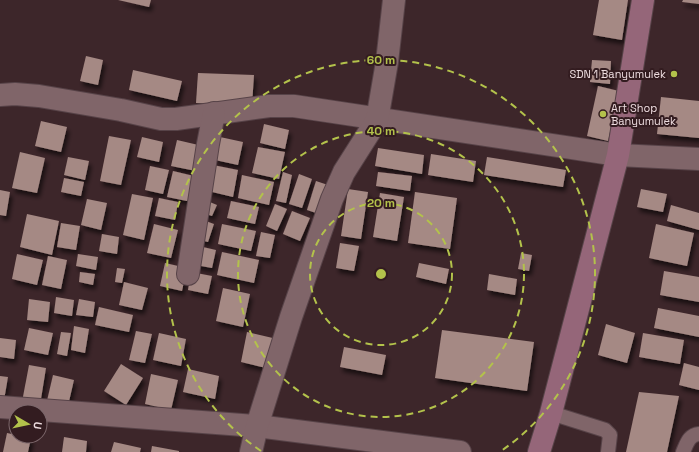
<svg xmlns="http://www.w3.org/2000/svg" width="699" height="452" font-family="'Space Grotesk',sans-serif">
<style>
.building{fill:#a58984;filter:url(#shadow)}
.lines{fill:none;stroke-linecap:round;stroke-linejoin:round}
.lane-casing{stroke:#574348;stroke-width:16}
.street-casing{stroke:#574348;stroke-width:24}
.secondary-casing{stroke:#574348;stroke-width:24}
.lane{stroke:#806569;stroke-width:14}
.street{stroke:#806569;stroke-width:22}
.secondary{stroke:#956679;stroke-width:22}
.ring{fill:none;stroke:#b3c24b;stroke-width:2;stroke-dasharray:7 5}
.poi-dot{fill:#b3c24b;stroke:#331c20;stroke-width:1.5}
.labels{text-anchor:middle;stroke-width:4;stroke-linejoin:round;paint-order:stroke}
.poi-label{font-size:11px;fill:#ecdbde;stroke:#331c20;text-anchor:end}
.centre{fill:#b3c24b;stroke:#331c20;stroke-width:2}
.ring-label{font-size:12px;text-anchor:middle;font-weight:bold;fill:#b3c24b;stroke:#331c20;stroke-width:4;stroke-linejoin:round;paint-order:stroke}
</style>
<defs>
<filter id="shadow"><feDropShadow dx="2.5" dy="4.5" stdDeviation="2" flood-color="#0009"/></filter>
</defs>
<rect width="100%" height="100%" fill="#3d262a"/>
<g class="building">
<path d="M 118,0 L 151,0 L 149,7 Z"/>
<path d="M 599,0 L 628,0 L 622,40 L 593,35 Z"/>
<path d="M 683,0 L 699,0 L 699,4 L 682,2 Z"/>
<path d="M 86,56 L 103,60 L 98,85 L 80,81 Z"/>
<path d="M 592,60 L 611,61 L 610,84 L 590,82 Z"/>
<path d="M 133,70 L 182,81 L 177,101 L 129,90 Z"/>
<path d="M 198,73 L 254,75 L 252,105 L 196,103 Z"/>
<path d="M 598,86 L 619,91 L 608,141 L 587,136 Z"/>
<path d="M 661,97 L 699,101 L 699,138 L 657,134 Z"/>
<path d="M 41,121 L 67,127 L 61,152 L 35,146 Z"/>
<path d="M 264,124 L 289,130 L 285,149 L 260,143 Z"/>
<path d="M 109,136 L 131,140 L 121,185 L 100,181 Z"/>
<path d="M 142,137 L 163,142 L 159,162 L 137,157 Z"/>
<path d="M 220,137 L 243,142 L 238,165 L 215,160 Z"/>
<path d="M 177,140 L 207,147 L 201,172 L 171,166 Z"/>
<path d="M 258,147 L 285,152 L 279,179 L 252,173 Z"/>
<path d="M 378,148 L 424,155 L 422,174 L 375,166 Z"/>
<path d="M 20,152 L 45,158 L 37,193 L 12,188 Z"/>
<path d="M 431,154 L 476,161 L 473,182 L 428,175 Z"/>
<path d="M 68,157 L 89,161 L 85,180 L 64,175 Z"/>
<path d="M 487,157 L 566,170 L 563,187 L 484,175 Z"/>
<path d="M 213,165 L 238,170 L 233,197 L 208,191 Z"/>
<path d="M 150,166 L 169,170 L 163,194 L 145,190 Z"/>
<path d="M 173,171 L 198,177 L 192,202 L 167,197 Z"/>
<path d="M 283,172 L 292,175 L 286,203 L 276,201 Z"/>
<path d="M 378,172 L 412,176 L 410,191 L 376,186 Z"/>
<path d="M 299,174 L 312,179 L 302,208 L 289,204 Z"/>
<path d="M 242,175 L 274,182 L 269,205 L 238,198 Z"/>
<path d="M 64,178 L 84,182 L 81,196 L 61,192 Z"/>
<path d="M 316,181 L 331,186 L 322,215 L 307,210 Z"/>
<path d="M 348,189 L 368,192 L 361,239 L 341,236 Z"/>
<path d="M 641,189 L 667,194 L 663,212 L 637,207 Z"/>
<path d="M 0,190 L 10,192 L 6,216 L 0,215 Z"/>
<path d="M 415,192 L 457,198 L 450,249 L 408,243 Z"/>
<path d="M 380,193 L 404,197 L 397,241 L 373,237 Z"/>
<path d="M 132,194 L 153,198 L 144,240 L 123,235 Z"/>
<path d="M 159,198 L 178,202 L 175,220 L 155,216 Z"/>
<path d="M 87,199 L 107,203 L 101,230 L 81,225 Z"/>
<path d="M 205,200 L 217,205 L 212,216 L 200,212 Z"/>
<path d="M 231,201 L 259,207 L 255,224 L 227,218 Z"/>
<path d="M 275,204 L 287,209 L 277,231 L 266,226 Z"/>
<path d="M 671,205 L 699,213 L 699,230 L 667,221 Z"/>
<path d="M 292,211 L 310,218 L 300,241 L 283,234 Z"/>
<path d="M 27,214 L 59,221 L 52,255 L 20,247 Z"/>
<path d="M 203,220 L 214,224 L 208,242 L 196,239 Z"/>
<path d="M 61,223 L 80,226 L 76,250 L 57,247 Z"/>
<path d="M 154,224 L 178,230 L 171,258 L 147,253 Z"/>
<path d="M 222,224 L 256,231 L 251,251 L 218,244 Z"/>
<path d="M 656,224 L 694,233 L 687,266 L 649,258 Z"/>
<path d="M 261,232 L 275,235 L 270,258 L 256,256 Z"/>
<path d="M 102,234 L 119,237 L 117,254 L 99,251 Z"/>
<path d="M 340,243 L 359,246 L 354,271 L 336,268 Z"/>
<path d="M 194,245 L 216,250 L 212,268 L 190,264 Z"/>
<path d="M 222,252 L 259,260 L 254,283 L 217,275 Z"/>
<path d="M 521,253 L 532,255 L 529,271 L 518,269 Z"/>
<path d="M 17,254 L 43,260 L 37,285 L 12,279 Z"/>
<path d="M 78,254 L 98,257 L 96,270 L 76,266 Z"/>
<path d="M 48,256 L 67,260 L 61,289 L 42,285 Z"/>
<path d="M 165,263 L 187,268 L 182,291 L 160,286 Z"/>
<path d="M 419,263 L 449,269 L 446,284 L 416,277 Z"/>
<path d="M 117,268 L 125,269 L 122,283 L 115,282 Z"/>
<path d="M 664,271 L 699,277 L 699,302 L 660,295 Z"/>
<path d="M 80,272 L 95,274 L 93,285 L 79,282 Z"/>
<path d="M 191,272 L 212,276 L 208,294 L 188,290 Z"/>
<path d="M 489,274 L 517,279 L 515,295 L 487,290 Z"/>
<path d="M 124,282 L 148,288 L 142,310 L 119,305 Z"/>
<path d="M 223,288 L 250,294 L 243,327 L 216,321 Z"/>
<path d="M 56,297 L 74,300 L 72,316 L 54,313 Z"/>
<path d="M 29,299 L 50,302 L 48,322 L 27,320 Z"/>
<path d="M 79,299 L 95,302 L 93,317 L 76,315 Z"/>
<path d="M 99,307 L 133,315 L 129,332 L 95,325 Z"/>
<path d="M 658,308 L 699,316 L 699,337 L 654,328 Z"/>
<path d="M 606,324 L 635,333 L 627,363 L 598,355 Z"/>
<path d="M 74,326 L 89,329 L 85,353 L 71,350 Z"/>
<path d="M 29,328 L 53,333 L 48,355 L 24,350 Z"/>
<path d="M 442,330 L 534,342 L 527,391 L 435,378 Z"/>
<path d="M 136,331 L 152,334 L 145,363 L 129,360 Z"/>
<path d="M 61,332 L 71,333 L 67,356 L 57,354 Z"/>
<path d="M 247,332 L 277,339 L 270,369 L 241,362 Z"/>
<path d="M 159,333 L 186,339 L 181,366 L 153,360 Z"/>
<path d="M 643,333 L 684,340 L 680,364 L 639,357 Z"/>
<path d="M 0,338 L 16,340 L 14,359 L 0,357 Z"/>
<path d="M 344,347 L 386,355 L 382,375 L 340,367 Z"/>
<path d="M 684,363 L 699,367 L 699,390 L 679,385 Z"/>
<path d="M 121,364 L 143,378 L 126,405 L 104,391 Z"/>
<path d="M 29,365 L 46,368 L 40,405 L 22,402 Z"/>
<path d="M 188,369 L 219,376 L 215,399 L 183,392 Z"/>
<path d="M 151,374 L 178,380 L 171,410 L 145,404 Z"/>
<path d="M 53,375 L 74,380 L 67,410 L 46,405 Z"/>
<path d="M 0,376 L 8,377 L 3,406 L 0,406 Z"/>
<path d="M 639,392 L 679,396 L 667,452 L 626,452 Z"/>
<path d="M 7,433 L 31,438 L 28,452 L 3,452 Z"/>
<path d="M 64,437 L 87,441 L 86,452 L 62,452 Z"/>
<path d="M 114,442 L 141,448 L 140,452 L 111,452 Z"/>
<path d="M 152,446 L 179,451 L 179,452 L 151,452 Z"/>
</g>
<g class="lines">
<g class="lane-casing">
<g id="lane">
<path d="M 551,413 L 605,430 L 610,435 L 608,452"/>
<path d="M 683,452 C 687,443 689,435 699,434"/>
</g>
</g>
<g class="street-casing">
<g id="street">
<path d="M 0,95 L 15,94 L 39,96 L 121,110 L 161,119 L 176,119 L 269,106 L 294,106 L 618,155 L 699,159"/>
<path d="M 188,274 L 208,144 L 214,113"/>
<path d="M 0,407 L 257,426 L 460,452"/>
<path d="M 251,452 L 257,426 L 291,317 L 332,199 L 344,172 L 377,120 L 387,62 L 394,0"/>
</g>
</g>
<g class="secondary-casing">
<path id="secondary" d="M 539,452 L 551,413 L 618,155 L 643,0"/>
</g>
<use href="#lane" class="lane"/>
<use href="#street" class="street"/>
<use href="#secondary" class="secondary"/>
</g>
<g class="ring">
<circle cx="381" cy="274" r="71"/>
<circle cx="381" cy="274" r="143"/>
<path d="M261 451A214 214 0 1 1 501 451"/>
</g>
<g class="poi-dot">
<circle cx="674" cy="74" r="4"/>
<circle cx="603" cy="114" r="4"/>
</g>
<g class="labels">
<g class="poi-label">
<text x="666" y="78">SDN 1 Banyumulek</text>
<text x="611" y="112" text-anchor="start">Art Shop<tspan x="611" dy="13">Banyumulek</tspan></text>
</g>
</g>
<circle cx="381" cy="274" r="6" class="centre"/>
<g class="ring-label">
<text x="381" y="64">60 m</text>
<text x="381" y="135">40 m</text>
<text x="381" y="207">20 m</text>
</g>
<g transform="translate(28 424) rotate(99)"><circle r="19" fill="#331c20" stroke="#7d686c"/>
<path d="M0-3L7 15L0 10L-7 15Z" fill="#b3c24b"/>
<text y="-6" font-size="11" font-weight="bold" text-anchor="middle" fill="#ecdbde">U</text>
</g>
</svg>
